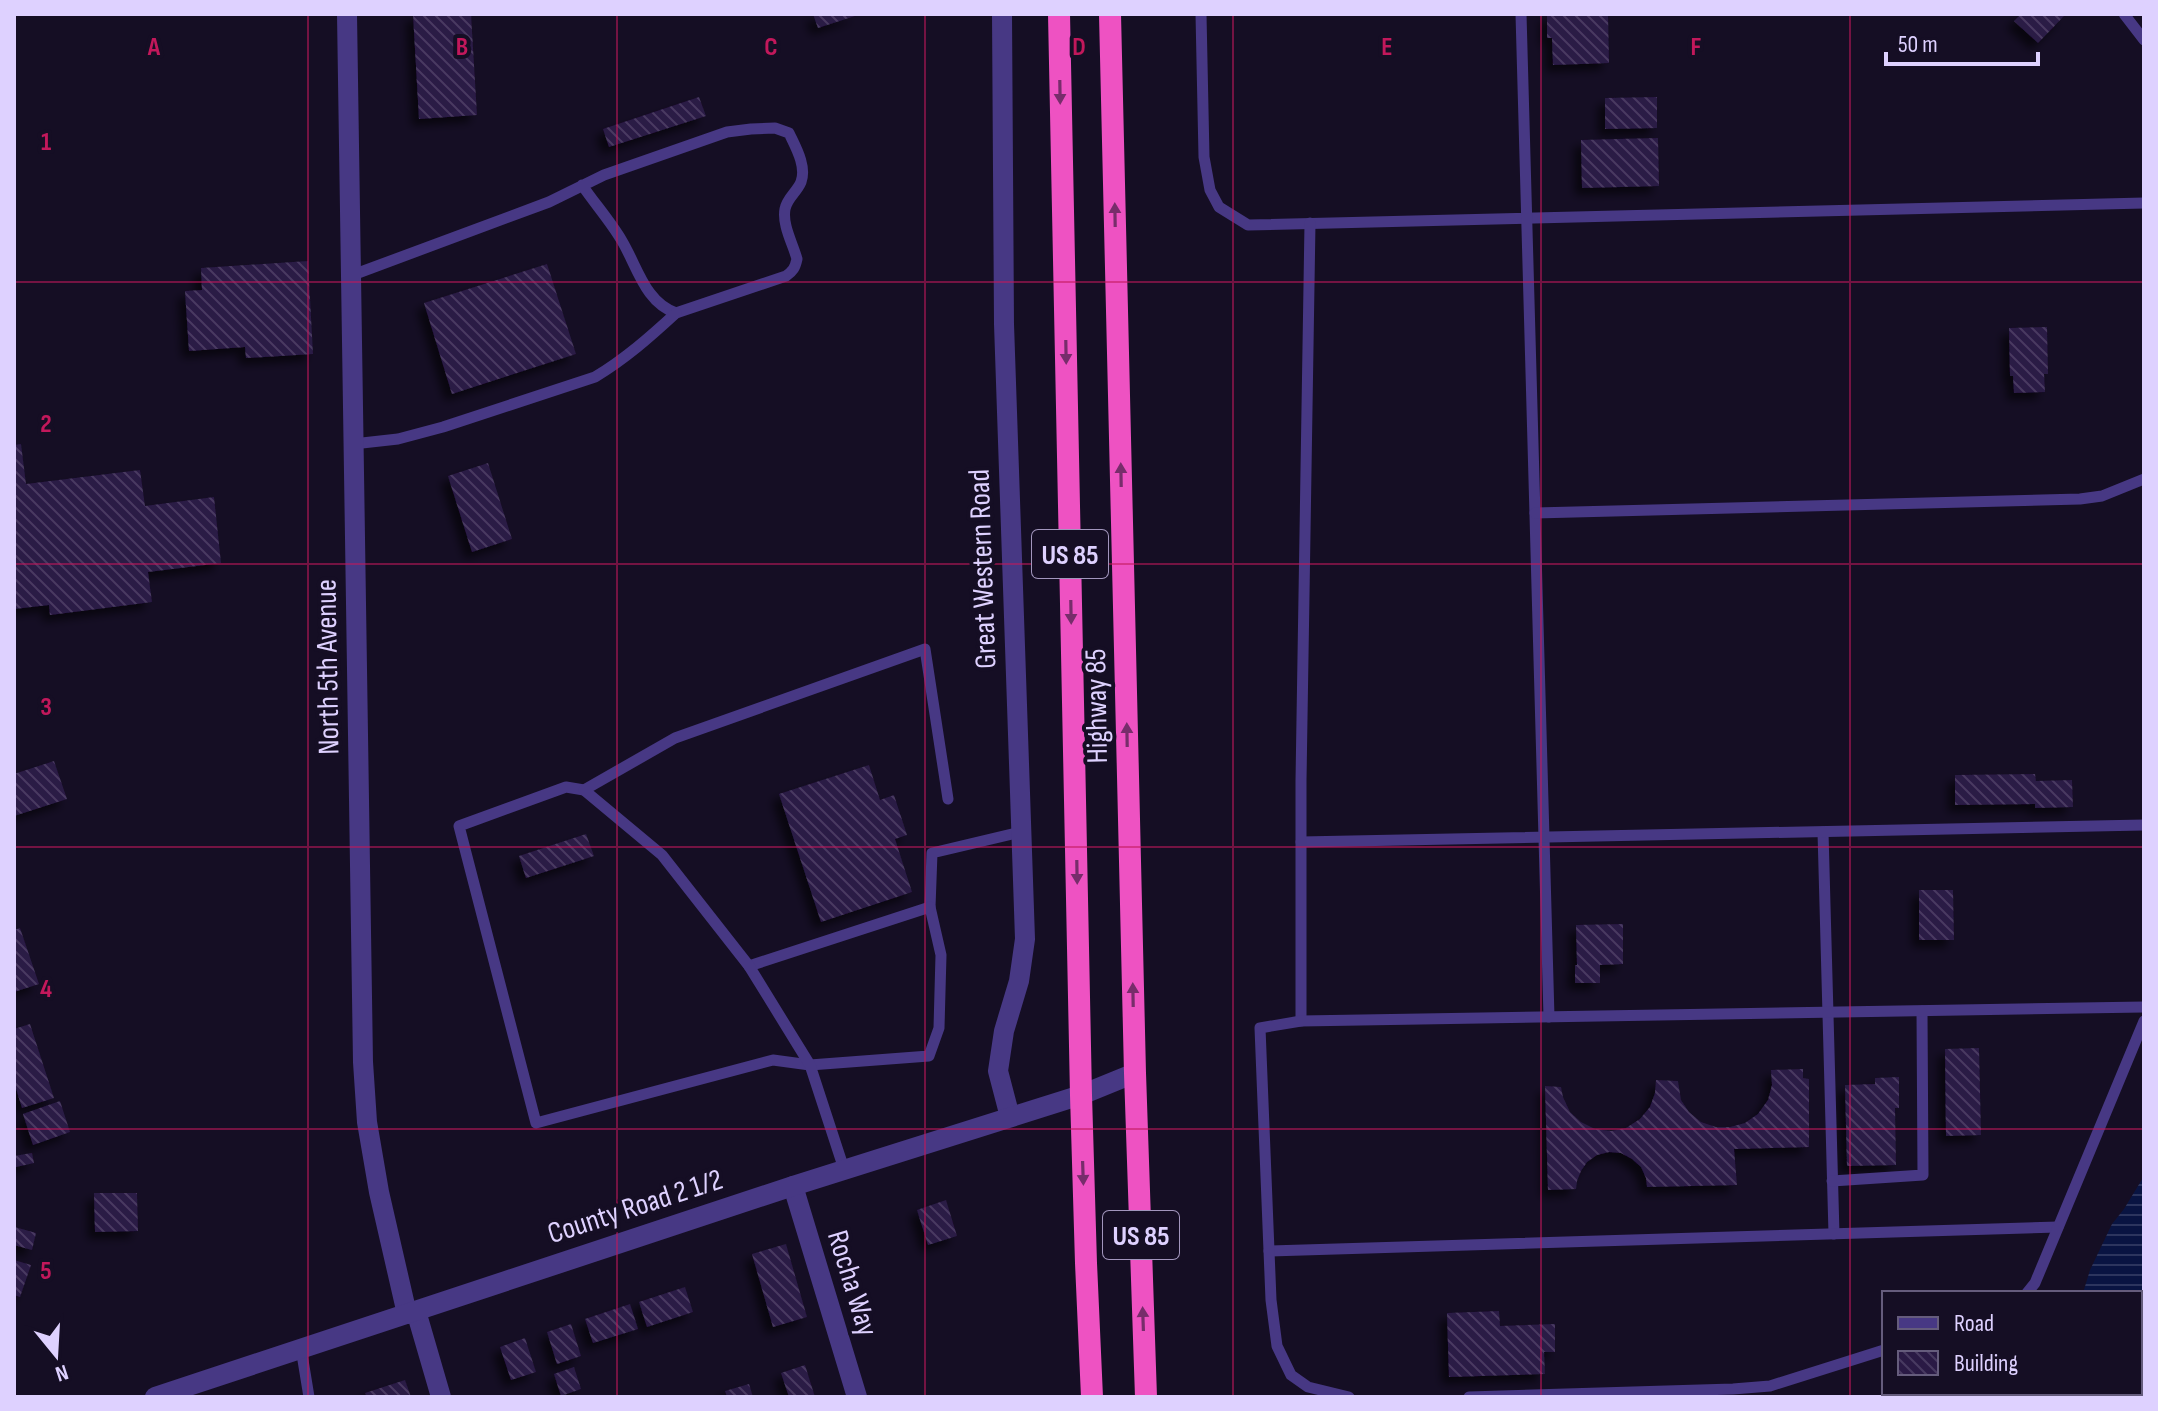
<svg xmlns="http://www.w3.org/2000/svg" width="2158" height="1411" font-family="'Sofia Sans Condensed',sans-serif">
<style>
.water{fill:url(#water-rules)}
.building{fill:url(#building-back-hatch);filter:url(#shadow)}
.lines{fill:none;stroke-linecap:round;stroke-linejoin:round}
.service{stroke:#473884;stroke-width:11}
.minor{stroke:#473884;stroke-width:20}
.trunk{stroke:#ee52c2;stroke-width:22}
.oneway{fill:#772d6b}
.grid{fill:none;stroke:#c2185b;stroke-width:2;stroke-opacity:0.55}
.labels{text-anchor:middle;stroke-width:8;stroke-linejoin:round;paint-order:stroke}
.shield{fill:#150e24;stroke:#a296bd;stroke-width:2}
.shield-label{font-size:28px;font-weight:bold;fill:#ded1ff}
.street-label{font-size:30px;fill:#ded1ff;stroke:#150e24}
.grid-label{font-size:26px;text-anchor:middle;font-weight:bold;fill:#c2185b;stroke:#150e24;stroke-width:8;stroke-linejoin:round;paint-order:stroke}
</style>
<defs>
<pattern id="water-rules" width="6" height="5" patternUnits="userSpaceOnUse" patternTransform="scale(2)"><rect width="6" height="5" fill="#091442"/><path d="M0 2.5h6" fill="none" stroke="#2c355e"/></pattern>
<pattern id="building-back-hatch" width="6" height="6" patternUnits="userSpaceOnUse" patternTransform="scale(2)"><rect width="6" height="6" fill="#2a1a45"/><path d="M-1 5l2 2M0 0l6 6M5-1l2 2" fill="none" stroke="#483a61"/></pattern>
<filter id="shadow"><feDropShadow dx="-7" dy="7" stdDeviation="4" flood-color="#0009"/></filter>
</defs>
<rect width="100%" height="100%" fill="#150e24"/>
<path class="water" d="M 2144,1176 L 2144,1315 L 2140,1323 L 2140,1293 L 2083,1293 L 2090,1270 L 2112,1224 L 2124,1209 Z"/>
<g class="building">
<path d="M 413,14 L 471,14 L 477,115 L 419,119 Z"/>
<path d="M 813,14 L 858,14 L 858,15 L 818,28 Z"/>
<path d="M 1547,14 L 1608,14 L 1609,63 L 1553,65 L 1552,38 L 1547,38 Z"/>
<path d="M 2021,14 L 2062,14 L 2064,16 L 2038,43 L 2014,21 Z"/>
<path d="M 699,97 L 706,116 L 609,147 L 603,129 Z"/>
<path d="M 1657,97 L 1657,128 L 1605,129 L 1605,98 Z"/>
<path d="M 1658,138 L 1659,186 L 1582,188 L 1581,140 Z"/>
<path d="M 308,261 L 313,354 L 246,358 L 245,347 L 189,351 L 185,291 L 202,290 L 201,268 Z"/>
<path d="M 547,264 L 576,354 L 452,394 L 424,303 Z"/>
<path d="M 2047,327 L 2048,374 L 2044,374 L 2045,392 L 2014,393 L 2013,376 L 2010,376 L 2009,328 Z"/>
<path d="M 21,444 L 26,484 L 140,470 L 145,506 L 214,497 L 221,563 L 148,572 L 152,602 L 50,615 L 49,605 L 14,609 L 14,445 Z"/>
<path d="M 488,463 L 512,539 L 472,552 L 448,476 Z"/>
<path d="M 54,761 L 67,799 L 14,816 L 14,774 Z"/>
<path d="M 869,765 L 880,800 L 894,795 L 907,835 L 895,839 L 912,892 L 821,922 L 779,794 Z"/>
<path d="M 2035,774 L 2036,781 L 2072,780 L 2073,807 L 2035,808 L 2035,804 L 1955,805 L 1955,775 Z"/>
<path d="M 586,834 L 594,856 L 526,878 L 519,856 Z"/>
<path d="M 1919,890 L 1953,890 L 1954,940 L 1919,940 Z"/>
<path d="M 1623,924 L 1623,964 L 1600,965 L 1600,983 L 1575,983 L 1575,965 L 1577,965 L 1576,925 Z"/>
<path d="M 20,928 L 39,984 L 14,992 L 14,930 Z"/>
<path d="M 30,1024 L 54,1098 L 22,1108 L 14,1082 L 14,1061 L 16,1060 L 14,1053 L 14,1029 Z"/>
<path d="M 1979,1048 L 1981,1135 L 1946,1136 L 1945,1049 Z"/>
<path d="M 1803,1069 L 1803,1078 L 1809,1079 L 1809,1147 L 1734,1149 L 1737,1185 L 1647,1187 L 1646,1178 L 1641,1167 L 1632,1159 L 1621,1153 L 1609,1152 L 1597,1155 L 1587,1162 L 1581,1171 L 1577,1181 L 1576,1189 L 1548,1190 L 1545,1086 L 1561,1087 L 1563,1097 L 1570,1112 L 1581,1122 L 1595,1129 L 1611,1131 L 1626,1128 L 1640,1119 L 1650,1107 L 1655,1093 L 1656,1080 L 1678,1081 L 1681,1100 L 1689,1112 L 1701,1122 L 1716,1127 L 1730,1127 L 1745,1123 L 1758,1114 L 1768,1100 L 1772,1085 L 1771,1070 Z"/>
<path d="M 1899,1077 L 1899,1108 L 1895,1108 L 1896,1165 L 1847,1166 L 1845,1085 L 1875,1084 L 1875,1078 Z"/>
<path d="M 60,1101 L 70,1132 L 33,1145 L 23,1114 Z"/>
<path d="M 32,1153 L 34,1163 L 16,1167 L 14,1156 Z"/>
<path d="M 94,1193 L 137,1193 L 138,1231 L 95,1232 Z"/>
<path d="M 946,1200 L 957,1236 L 928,1245 L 917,1210 Z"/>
<path d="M 15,1227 L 36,1233 L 32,1250 L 14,1245 Z"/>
<path d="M 786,1244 L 807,1317 L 773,1327 L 752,1254 Z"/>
<path d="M 14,1260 L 31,1265 L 20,1297 L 14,1295 Z"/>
<path d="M 685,1287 L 693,1312 L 647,1327 L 639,1302 Z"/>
<path d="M 630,1304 L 638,1329 L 593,1343 L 585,1319 Z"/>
<path d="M 1499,1311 L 1500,1326 L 1555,1324 L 1555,1352 L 1544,1352 L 1545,1374 L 1449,1377 L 1447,1313 Z"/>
<path d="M 571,1324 L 581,1356 L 557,1364 L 547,1332 Z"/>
<path d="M 525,1338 L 536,1372 L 511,1380 L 500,1347 Z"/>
<path d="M 805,1365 L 815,1397 L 789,1397 L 781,1373 Z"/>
<path d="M 574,1367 L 581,1389 L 561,1396 L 554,1374 Z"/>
<path d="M 405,1380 L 411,1397 L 367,1397 L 365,1393 Z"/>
<path d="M 749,1384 L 753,1397 L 727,1397 L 725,1391 Z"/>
</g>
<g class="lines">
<g class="service">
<path d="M 1201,14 L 1204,157 L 1210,190 L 1219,207 L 1248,225 L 2144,203"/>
<path d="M 1521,14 L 1549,1017"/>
<path d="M 2124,14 L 2144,40"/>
<path d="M 350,276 L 549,202 L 604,175 L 727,132 L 751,129 L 775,128 L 789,133 C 795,146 807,166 801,182 C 797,192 787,198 785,209 C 782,225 793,244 797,259 C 795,268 793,271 786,276 L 676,313 C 645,302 638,268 622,241 C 611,222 595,204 582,185"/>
<path d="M 353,444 L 398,439 L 443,427 L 595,377 C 625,359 650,337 676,313"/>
<path d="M 1535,513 L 2080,499 L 2102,496 L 2144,479"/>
<path d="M 584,790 L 566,787 L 459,826 L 536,1123 L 773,1060 L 810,1065 L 929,1056 L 939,1028 L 941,955 L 930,907 L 932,853 L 1021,832"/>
<path d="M 1823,832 L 1834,1234"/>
<path d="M 1301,842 L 2144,825"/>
<path d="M 749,966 L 930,907"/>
<path d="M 1301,1021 L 1301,781 L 1310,223"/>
<path d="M 844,1169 L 810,1065 L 749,966 L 662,855 L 584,790 L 675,738 L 925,649 L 948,799"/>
<path d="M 1832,1181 L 1923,1175 L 1922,1011"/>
<path d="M 1269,1251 L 2058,1227"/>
<path d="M 2027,1293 L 2035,1283 L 2144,1021"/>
<path d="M 301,1348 L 309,1397"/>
<path d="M 1349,1397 L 1308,1387 L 1291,1375 L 1277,1346 L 1271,1300 L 1260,1028 L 1301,1021 L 2144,1007"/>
<path d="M 1469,1397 L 1733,1389 L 1770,1386 L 1884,1350"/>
</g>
<g class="minor">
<path d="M 347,14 L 363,1062 L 367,1122 L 379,1192 L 407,1314"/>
<path d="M 1002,14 L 1004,324 L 1025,939 L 1019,981 L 1004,1031 L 998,1071 L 1010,1117"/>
<path d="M 793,1186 L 857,1397"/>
<path d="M 416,1311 L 441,1397"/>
<path d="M 155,1397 L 793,1186 L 1081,1095 L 1135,1073"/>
</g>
<g class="trunk">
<path d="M 1059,14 L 1081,1095 L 1086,1263 L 1092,1397"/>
<path d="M 1110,14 L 1135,1073 L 1146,1397"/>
</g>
</g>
<defs><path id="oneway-solid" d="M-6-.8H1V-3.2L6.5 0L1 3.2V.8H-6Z" transform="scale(2)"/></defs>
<g class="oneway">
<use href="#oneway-solid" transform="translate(1060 92) rotate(89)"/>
<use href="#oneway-solid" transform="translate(1115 215) rotate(-91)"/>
<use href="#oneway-solid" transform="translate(1066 352) rotate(89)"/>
<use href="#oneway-solid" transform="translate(1121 475) rotate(-91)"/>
<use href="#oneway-solid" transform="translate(1071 612) rotate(89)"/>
<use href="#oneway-solid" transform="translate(1127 735) rotate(-91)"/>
<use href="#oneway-solid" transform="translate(1077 872) rotate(89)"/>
<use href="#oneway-solid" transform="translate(1133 995) rotate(-91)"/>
<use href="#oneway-solid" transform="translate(1083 1173) rotate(88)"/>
<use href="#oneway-solid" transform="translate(1143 1319) rotate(-92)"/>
</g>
<path class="grid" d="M 308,14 L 308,1397M 617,14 L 617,1397M 925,14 L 925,1397M 1233,14 L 1233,1397M 1541,14 L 1541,1397M 1850,14 L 1850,1397M 14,282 L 2144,282M 14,564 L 2144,564M 14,847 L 2144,847M 14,1129 L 2144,1129"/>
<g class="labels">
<g class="shield">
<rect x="1032" y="530" width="76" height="48" rx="6"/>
<rect x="1103" y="1211" width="76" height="48" rx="6"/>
</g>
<g class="shield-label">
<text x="1070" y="564">US 85</text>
<text x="1141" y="1245">US 85</text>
</g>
<g class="street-label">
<text transform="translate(982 569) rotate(-92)" y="10">Great Western Road</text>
<text transform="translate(327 667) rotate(-91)" y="10">North 5th Avenue</text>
<text transform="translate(1096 706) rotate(-91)" y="10">Highway 85</text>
<text transform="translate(635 1206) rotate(-18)" y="10">County Road 2 1/2</text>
<text transform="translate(853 1283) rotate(73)" y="10">Rocha Way</text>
</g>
</g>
<g class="grid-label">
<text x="154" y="55">A</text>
<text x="462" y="55">B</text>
<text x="771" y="55">C</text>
<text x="1079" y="55">D</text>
<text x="1387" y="55">E</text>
<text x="1696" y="55">F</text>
<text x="46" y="150">1</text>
<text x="46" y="432">2</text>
<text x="46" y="715">3</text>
<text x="46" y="997">4</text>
<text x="46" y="1279">5</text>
</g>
<rect width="2158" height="1411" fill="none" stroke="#ded1ff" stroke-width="32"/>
<rect x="1882" y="1291" width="260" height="104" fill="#150e24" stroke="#655c7c" stroke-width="2"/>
<rect x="1898" y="1317" width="40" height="12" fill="#473884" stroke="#655c7c" stroke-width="2"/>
<text x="1954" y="1331" font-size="24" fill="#ded1ff">Road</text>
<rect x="1898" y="1351" width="40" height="24" fill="url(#building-back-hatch)" stroke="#655c7c" stroke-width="2"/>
<text x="1954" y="1371" font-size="24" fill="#ded1ff">Building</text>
<g transform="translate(56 1355) rotate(162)" stroke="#150e24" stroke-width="6" paint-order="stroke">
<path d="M0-6L14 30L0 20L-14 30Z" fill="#ded1ff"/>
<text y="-12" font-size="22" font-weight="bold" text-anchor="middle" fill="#ded1ff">N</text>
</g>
<path d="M1886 52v12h152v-12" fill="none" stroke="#ded1ff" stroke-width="4"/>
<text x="1898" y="52" font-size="24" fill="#ded1ff" stroke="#150e24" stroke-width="6" paint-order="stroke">50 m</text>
</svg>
